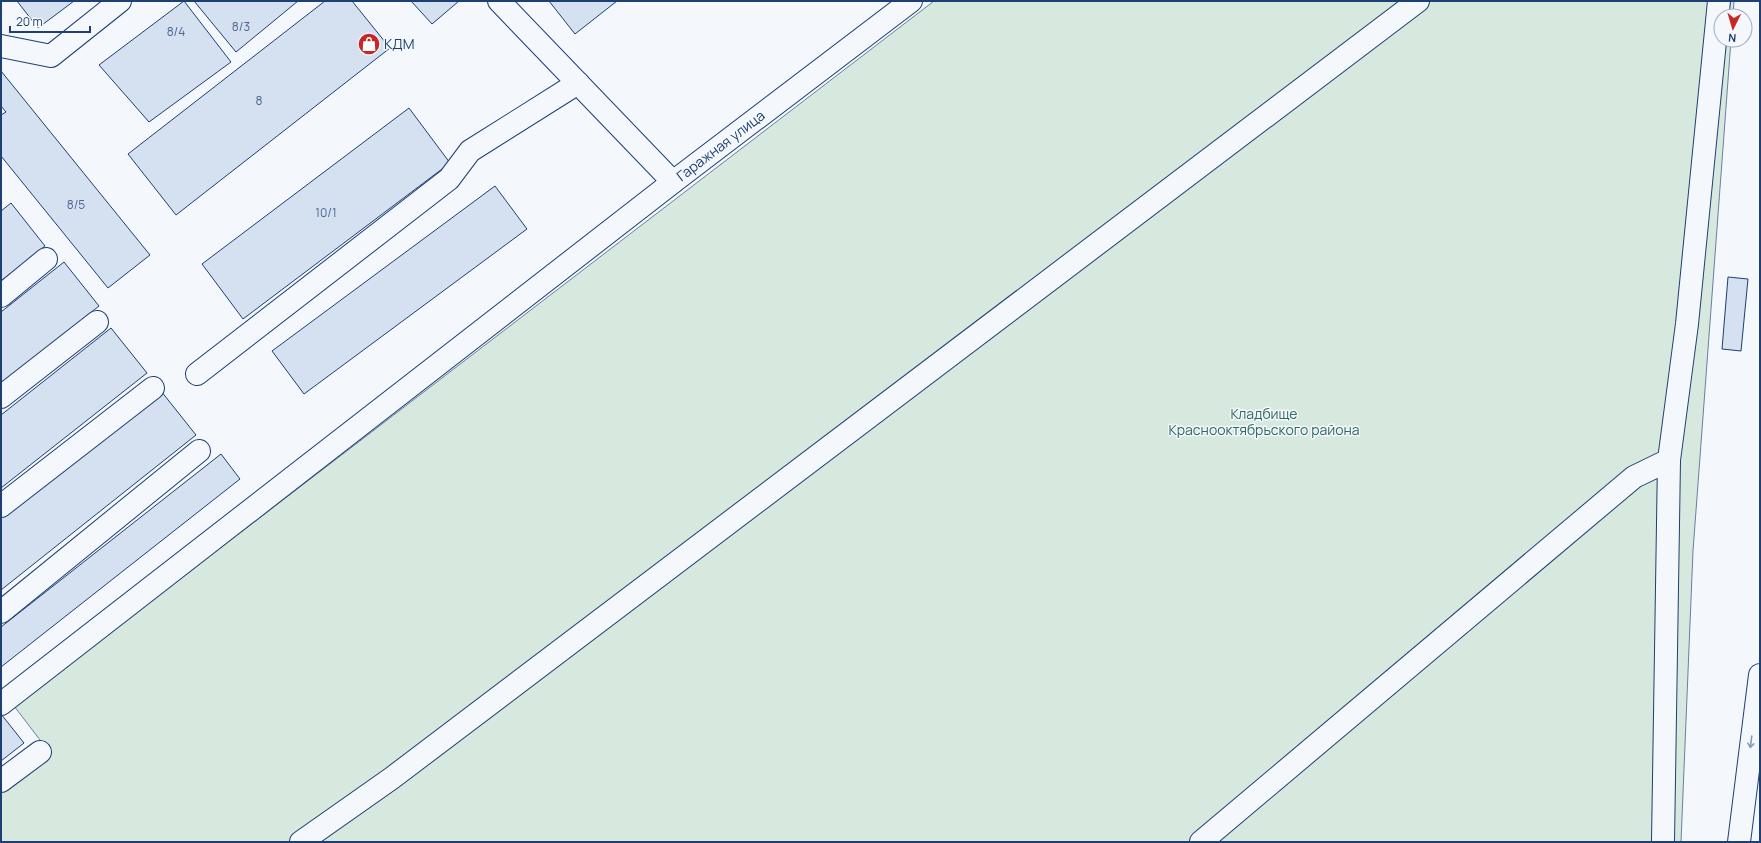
<svg xmlns="http://www.w3.org/2000/svg" width="1761" height="843" font-family="Manrope,sans-serif">
<style>
.green{fill:#d7e8df;stroke:#687fa3}
.building{fill:#d5e0f0;stroke:#1d3f73}
.lines{fill:none;stroke-linecap:round;stroke-linejoin:round}
.minor-casing{stroke:#1d3f73;stroke-width:24}
.highway-casing{stroke:#1d3f73;stroke-width:24}
.minor{stroke:#f4f7fb;stroke-width:22}
.highway{stroke:#f4f7fb;stroke-width:22}
.oneway{stroke:#889bb7}
.labels{text-anchor:middle;stroke-width:3;stroke-linejoin:round;paint-order:stroke}
.number-label{font-size:12px;fill:#4b6792}
.poi-label{font-size:14px;fill:#1d3f73;stroke:#f4f7fb;text-anchor:start}
.street-label{font-size:14px;fill:#1d3f73;stroke:#f4f7fb}
.park-label{font-size:14px;fill:#2c6c60;stroke:#f4f7fb}
</style>
<rect width="100%" height="100%" fill="#f4f7fb"/>
<path class="green" d="M 934,1 L 1734,1 L 1733,16 L 1721,16 L 1721,40 L 1731,40 L 1693,551 L 1681,842 L 1,842 L 1,789 L 47,749 L 14,706 Z"/>
<g class="building">
<path d="M 17,1 L 74,1 L 38,28 Z"/>
<path d="M 184,1 L 231,62 L 149,122 L 99,65 Z"/>
<path d="M 194,1 L 298,1 L 236,52 Z"/>
<path d="M 325,1 L 352,1 L 390,48 L 176,215 L 128,154 Z"/>
<path d="M 411,1 L 459,1 L 432,24 Z"/>
<path d="M 549,1 L 617,1 L 575,34 Z"/>
<path d="M 1,71 L 150,255 L 108,288 L 1,156 L 1,115 L 6,112 L 1,106 Z"/>
<path d="M 409,108 L 450,163 L 243,319 L 202,264 Z"/>
<path d="M 495,186 L 527,229 L 304,394 L 272,351 Z"/>
<path d="M 11,203 L 45,246 L 1,281 L 1,211 Z"/>
<path d="M 64,262 L 99,306 L 1,384 L 1,312 Z"/>
<path d="M 1728,277 L 1748,279 L 1741,351 L 1722,349 Z"/>
<path d="M 111,328 L 147,373 L 1,488 L 1,415 Z"/>
<path d="M 161,391 L 196,435 L 1,590 L 1,517 Z"/>
<path d="M 221,454 L 240,479 L 1,667 L 1,627 Z"/>
<path d="M 1,714 L 24,743 L 1,761 Z"/>
</g>
<g class="lines">
<g class="minor-casing">
<g id="minor">
<path id="s1" d="M 499,1 L 673,182 L 911,1"/>
<path d="M 1,46 L 51,56 L 120,1"/>
<path d="M 1,296 L 46,259"/>
<path d="M 197,374 L 449,179 L 470,151 L 578,83"/>
<path d="M 1,397 L 97,322"/>
<path d="M 1669,460 L 1687,324 L 1719,1"/>
<path d="M 1,506 L 153,388"/>
<path d="M 1,612 L 199,451"/>
<path d="M 1,704 L 673,182"/>
<path d="M 1,781 L 40,752"/>
<path d="M 301,842 L 392,778 L 1418,1"/>
<path d="M 1201,842 L 1634,477 L 1669,460 L 1663,842"/>
</g>
</g>
<g class="highway-casing">
<path id="highway" d="M 1739,842 L 1760,675"/>
</g>
<use href="#minor" class="minor"/>
<use href="#highway" class="highway"/>
</g>
<defs><path id="oneway-shaft" d="M-6 0H5M1.5-3L5.5 0L1.5 3" fill="none" stroke-width="1.6" stroke-linecap="round" stroke-linejoin="round"/></defs>
<use class="oneway" href="#oneway-shaft" transform="translate(1751 742) rotate(97)"/>
<defs>
<g id="shop-disc" transform="scale(1.15)"><circle r="9.5" fill="#c62828" stroke="#f4f7fb"/><path d="M-5-2.5h2.3a2.7 3.5 0 0 1 5.4 0H5L5.5 6h-11ZM-1.5-2.5h3a1.5 2.3 0 0 0-3 0Z" fill="#fff"/></g>
</defs>
<g fill-rule="evenodd">
<use href="#shop-disc" x="369" y="44"/>
</g>
<g class="labels">
<g class="number-label">
<text x="241" y="31">8/3</text>
<text x="176" y="36">8/4</text>
<text x="259" y="105">8</text>
<text x="76" y="209">8/5</text>
<text x="326" y="217">10/1</text>
</g>
<g class="poi-label">
<text x="384" y="49">КДМ</text>
</g>
<g class="street-label">
<text dy="5" stroke="none"><textPath href="#s1" startOffset="311">Гаражная улица</textPath></text>
</g>
<g class="park-label">
<text x="1264" y="419">Кладбище<tspan x="1264" dy="16">Краснооктябрьского района</tspan></text>
</g>
</g>
<rect width="1761" height="843" fill="none" stroke="#1d3f73" stroke-width="4"/>
<g transform="translate(1733 28) rotate(185)"><circle r="19" fill="#f4f7fb" stroke="#9eadc5"/>
<path d="M0-3L7 15L0 10L-7 15Z" fill="#c62828"/>
<text y="-6" font-size="11" font-weight="bold" text-anchor="middle" fill="#1d3f73">N</text>
</g>
<path d="M10 26v6h80v-6" fill="none" stroke="#1d3f73" stroke-width="2"/>
<text x="16" y="26" font-size="12" fill="#1d3f73" stroke="#f4f7fb" stroke-width="3" paint-order="stroke">20 m</text>
</svg>
